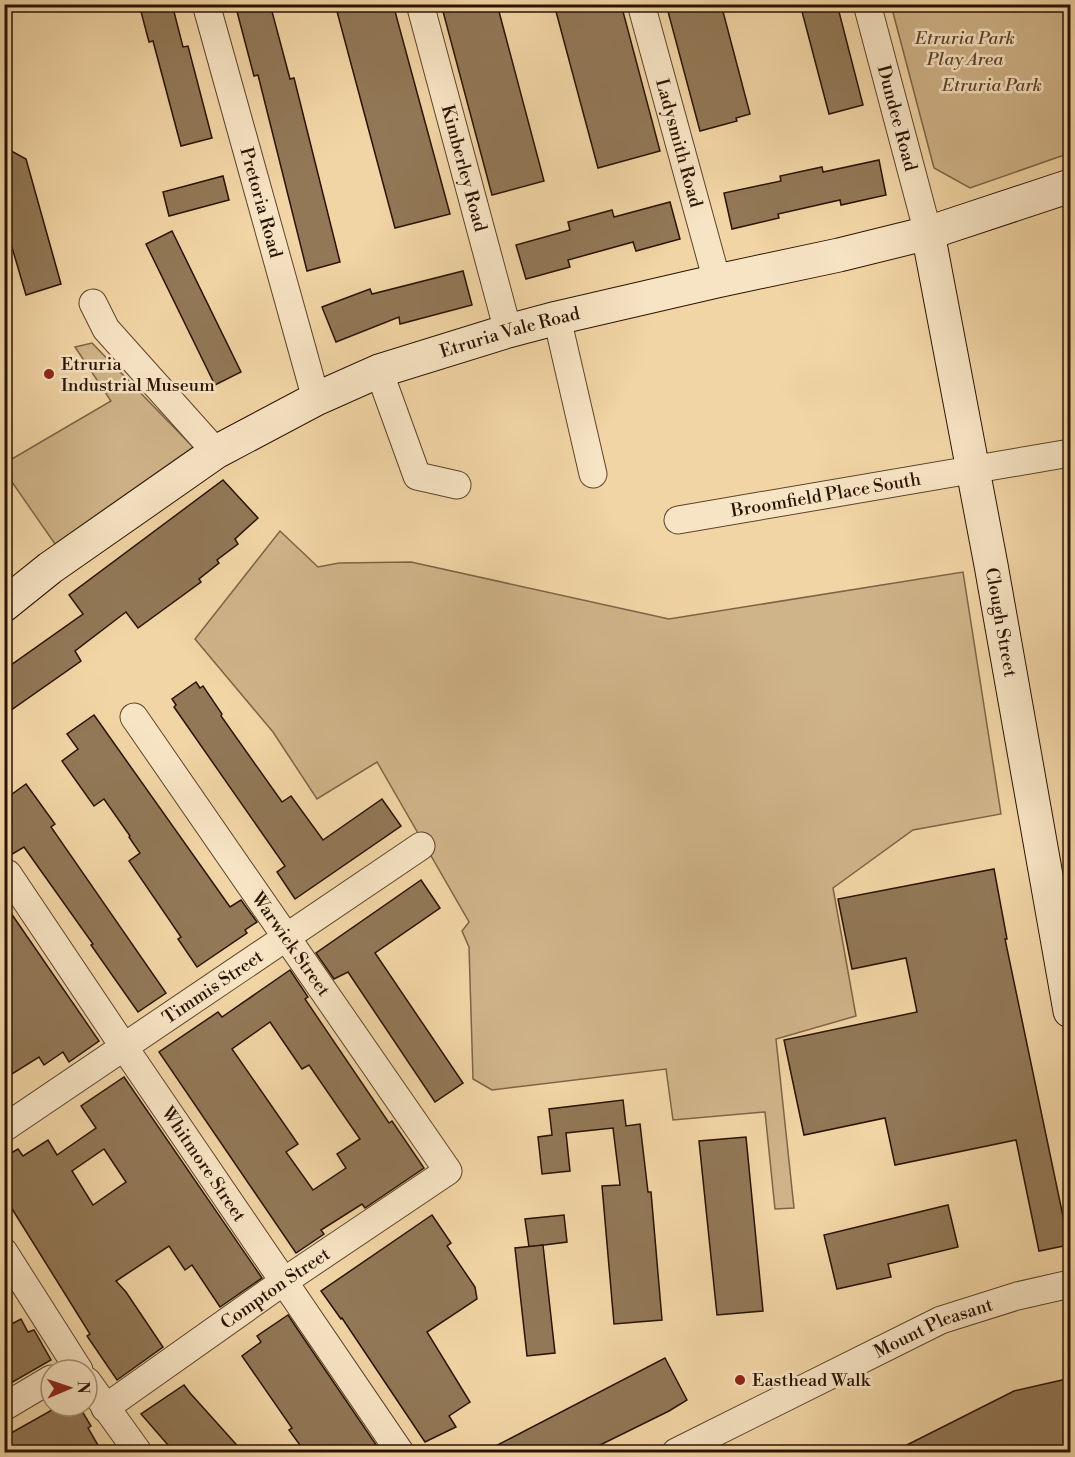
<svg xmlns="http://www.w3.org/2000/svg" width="1075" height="1457" font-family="'Libre Bodoni',serif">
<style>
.green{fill:#d0b489;stroke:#7d6446;stroke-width:1.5}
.building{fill:#927857;stroke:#2a1302;stroke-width:1.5;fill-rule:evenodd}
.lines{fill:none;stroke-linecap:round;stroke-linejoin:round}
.street-casing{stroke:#5c442b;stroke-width:29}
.secondary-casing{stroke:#2a1302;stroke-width:35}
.street{stroke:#f7e4c4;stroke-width:27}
.secondary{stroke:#f7e4c4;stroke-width:33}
.poi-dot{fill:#8f2418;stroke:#f7e4c4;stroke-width:2}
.labels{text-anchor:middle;stroke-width:5;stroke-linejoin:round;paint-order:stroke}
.park-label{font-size:18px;font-style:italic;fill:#5c432a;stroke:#f7e4c4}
.street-label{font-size:18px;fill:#2a1302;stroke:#f7e4c4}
.poi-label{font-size:18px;fill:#2a1302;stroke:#f7e4c4;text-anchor:start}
</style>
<rect width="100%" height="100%" fill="#f2d5a5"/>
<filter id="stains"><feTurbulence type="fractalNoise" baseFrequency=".00333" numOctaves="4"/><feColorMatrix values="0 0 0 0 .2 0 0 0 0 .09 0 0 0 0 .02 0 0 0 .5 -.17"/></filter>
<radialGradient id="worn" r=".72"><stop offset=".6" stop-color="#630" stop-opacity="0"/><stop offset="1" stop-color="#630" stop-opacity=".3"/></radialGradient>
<g class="green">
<path d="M 891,5 L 1070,5 L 1070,153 L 970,188 L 934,168 Z"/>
<path d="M 92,343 L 193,447 L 55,544 L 5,472 L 5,463 L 111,401 L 75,347 Z"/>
<path d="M 280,531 L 318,567 L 339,563 L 411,562 L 669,619 L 963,572 L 1001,814 L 913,830 L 833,888 L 856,1016 L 776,1039 L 794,1208 L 775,1209 L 765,1112 L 673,1120 L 666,1069 L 492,1090 L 473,1079 L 469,947 L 462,931 L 469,922 L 377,762 L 317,799 L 273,732 L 195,639 Z"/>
</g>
<g class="building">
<path d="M 139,4 L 172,4 L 183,47 L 188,46 L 212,138 L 181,146 L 153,41 L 149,42 Z"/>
<path d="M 235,4 L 270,4 L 290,79 L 294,78 L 340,262 L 307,271 L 258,75 L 254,76 Z"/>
<path d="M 335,4 L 393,4 L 450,214 L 395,228 Z"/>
<path d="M 441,4 L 497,4 L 544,181 L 492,195 Z"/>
<path d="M 554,4 L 621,4 L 660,151 L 598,168 Z"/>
<path d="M 666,4 L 721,4 L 750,114 L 736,118 L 737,121 L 700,131 Z"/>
<path d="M 800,4 L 837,4 L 863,105 L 829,114 Z"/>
<path d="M 4,147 L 26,159 L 61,284 L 26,295 L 4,220 Z"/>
<path d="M 879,160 L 886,195 L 841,205 L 840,200 L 778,214 L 779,218 L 732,229 L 724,193 L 781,181 L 780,176 L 822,167 L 823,172 Z"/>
<path d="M 223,176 L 229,200 L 169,216 L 163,192 Z"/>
<path d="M 670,202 L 680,239 L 636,251 L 633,242 L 568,260 L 570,267 L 526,279 L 516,245 L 570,230 L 568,222 L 612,210 L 614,217 Z"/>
<path d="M 172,231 L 241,372 L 215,385 L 146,244 Z"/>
<path d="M 463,271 L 472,305 L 400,324 L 399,317 L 336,342 L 322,307 L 370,289 L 372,294 Z"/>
<path d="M 223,480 L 258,518 L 235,539 L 238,544 L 217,560 L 219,563 L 199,579 L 201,582 L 138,628 L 126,612 L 75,651 L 81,661 L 4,715 L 4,670 L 83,614 L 69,595 Z"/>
<path d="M 196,682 L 200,688 L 203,686 L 222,714 L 221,716 L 282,802 L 291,796 L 323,840 L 382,799 L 401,826 L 295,899 L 277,872 L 285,866 L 174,707 L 176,705 L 172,699 Z"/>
<path d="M 94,715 L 230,907 L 241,900 L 257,922 L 245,930 L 247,933 L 197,967 L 178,939 L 181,937 L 129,861 L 140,853 L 129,837 L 130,836 L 104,799 L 94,806 L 62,761 L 78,749 L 67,734 Z"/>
<path d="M 26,784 L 55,824 L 51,827 L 166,993 L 138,1012 L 91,945 L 93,944 L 24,847 L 4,859 L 4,800 Z"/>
<path d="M 994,869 L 1007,939 L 1005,939 L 1069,1245 L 1039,1251 L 1016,1140 L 895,1165 L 885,1118 L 804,1135 L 784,1040 L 917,1012 L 906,958 L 852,969 L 838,899 Z"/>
<path d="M 421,880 L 440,908 L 375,953 L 463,1083 L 435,1102 L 348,972 L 334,979 L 316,953 Z"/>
<path d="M 4,903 L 99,1041 L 69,1062 L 63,1052 L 44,1065 L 39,1057 L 4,1079 Z"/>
<path d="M 290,970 L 308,997 L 305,999 L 389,1123 L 392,1121 L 424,1168 L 365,1208 L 362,1204 L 321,1230 L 324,1234 L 296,1253 L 159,1052 L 218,1012 L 222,1017 ZM 270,1022 L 302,1069 L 309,1065 L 360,1139 L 337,1154 L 346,1168 L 313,1190 L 286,1152 L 298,1144 L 232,1049 Z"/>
<path d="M 124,1077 L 262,1278 L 220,1307 L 192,1265 L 185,1270 L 169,1246 L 116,1281 L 126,1292 L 163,1347 L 117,1380 L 87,1336 L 90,1334 L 4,1196 L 4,1157 L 18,1149 L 23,1156 L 48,1140 L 57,1155 L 96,1128 L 81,1106 ZM 104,1149 L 126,1182 L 93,1205 L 72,1171 Z"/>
<path d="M 623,1100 L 626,1126 L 640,1124 L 648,1192 L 651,1192 L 662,1320 L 614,1324 L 602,1186 L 620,1185 L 613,1128 L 566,1133 L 570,1171 L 542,1174 L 538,1137 L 552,1135 L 549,1109 Z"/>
<path d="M 746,1137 L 763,1311 L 717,1315 L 699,1141 Z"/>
<path d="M 948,1205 L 958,1247 L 888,1264 L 891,1277 L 837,1289 L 824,1235 Z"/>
<path d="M 432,1215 L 451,1243 L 447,1246 L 475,1287 L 477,1299 L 427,1332 L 470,1402 L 449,1416 L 456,1427 L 425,1442 L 342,1318 L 341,1319 L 321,1291 Z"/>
<path d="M 564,1215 L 567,1242 L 529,1247 L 525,1219 Z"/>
<path d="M 543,1245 L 555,1353 L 527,1356 L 515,1248 Z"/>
<path d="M 288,1315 L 298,1330 L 381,1452 L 305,1452 L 289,1430 L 292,1428 L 242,1356 L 261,1342 L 257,1336 Z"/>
<path d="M 21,1319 L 28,1332 L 34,1330 L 51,1360 L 4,1387 L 4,1328 Z"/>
<path d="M 665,1358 L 687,1400 L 669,1411 L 586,1452 L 484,1452 Z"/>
<path d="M 1071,1378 L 1071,1452 L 893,1452 L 1014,1391 Z"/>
<path d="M 184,1385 L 190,1393 L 243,1452 L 174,1452 L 141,1414 Z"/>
<path d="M 59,1406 L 79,1406 L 91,1426 L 88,1428 L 102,1452 L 4,1452 L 4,1437 Z"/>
</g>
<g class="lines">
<g class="street-casing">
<g id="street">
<path id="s1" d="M 206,4 L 316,399"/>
<path id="s2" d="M 420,4 L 508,331"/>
<path id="s3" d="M 641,4 L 717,281"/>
<path id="s4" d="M 867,4 L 928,233"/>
<path d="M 93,303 L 106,329 L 216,452"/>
<path d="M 557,318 L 593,474"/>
<path d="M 379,371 L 417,476 L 457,485"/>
<path id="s5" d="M 678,520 L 1070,453"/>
<path id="s6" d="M 8,874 L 124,1047 L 400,1452"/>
<path id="s7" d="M 4,1128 L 421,846"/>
<path d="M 4,1252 L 79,1370"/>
<path d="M 87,1381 L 138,1452"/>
<path d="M 4,1407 L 51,1379"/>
<path id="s8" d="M 105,1408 L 283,1282 L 448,1171 L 134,717"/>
<path id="s9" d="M 676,1452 L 941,1320 L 1017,1296 L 1070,1284"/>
</g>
</g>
<g class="secondary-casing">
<g id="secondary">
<path id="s10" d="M 928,233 L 991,565 L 1070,1011"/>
<path id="s11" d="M 4,605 L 50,568 L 216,452 L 316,399 L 379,371 L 508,331 L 557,318 L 717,281 L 839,255 L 928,233 L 1070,186"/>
</g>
</g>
<use href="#street" class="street"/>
<use href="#secondary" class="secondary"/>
</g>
<g class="poi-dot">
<circle cx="49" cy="374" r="6"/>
<circle cx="740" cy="1380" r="6"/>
</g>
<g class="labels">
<g class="park-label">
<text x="965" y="44">Etruria Park<tspan x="965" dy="21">Play Area</tspan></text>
<text x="992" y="91">Etruria Park</text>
</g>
<g class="street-label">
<text dy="6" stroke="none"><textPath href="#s4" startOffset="118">Dundee Road</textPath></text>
<text dy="6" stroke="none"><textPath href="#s3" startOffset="144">Ladysmith Road</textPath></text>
<text dy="6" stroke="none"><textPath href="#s2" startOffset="170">Kimberley Road</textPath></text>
<text dy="6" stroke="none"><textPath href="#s1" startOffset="206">Pretoria Road</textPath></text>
<text dy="6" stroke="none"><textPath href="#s11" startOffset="580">Etruria Vale Road</textPath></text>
<text dy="6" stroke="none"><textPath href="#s5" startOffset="150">Broomfield Place South</textPath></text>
<text dy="6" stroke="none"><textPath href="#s10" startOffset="396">Clough Street</textPath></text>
<text transform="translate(291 944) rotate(55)" y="6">Warwick Street</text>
<text dy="6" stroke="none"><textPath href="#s7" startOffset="252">Timmis Street</textPath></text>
<text dy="6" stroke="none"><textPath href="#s6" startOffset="350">Whitmore Street</textPath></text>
<text dy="6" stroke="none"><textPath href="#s8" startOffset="208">Compton Street</textPath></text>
<text dy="6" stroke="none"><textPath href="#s9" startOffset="286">Mount Pleasant</textPath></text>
</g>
<g class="poi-label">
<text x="61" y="370">Etruria<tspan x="61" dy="21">Industrial Museum</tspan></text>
<text x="752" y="1386">Easthead Walk</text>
</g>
</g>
<rect width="1075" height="1457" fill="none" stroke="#f2d5a5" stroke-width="24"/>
<rect x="6" y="6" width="1063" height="1445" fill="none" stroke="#2a1302" stroke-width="3"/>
<rect x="12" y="12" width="1051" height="1433" fill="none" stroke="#2a1302" stroke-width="1.5"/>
<g transform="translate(69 1388) rotate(88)"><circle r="28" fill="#f7e4c4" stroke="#a59076" stroke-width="1.5"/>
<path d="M0-4.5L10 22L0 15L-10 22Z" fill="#8f2418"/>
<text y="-9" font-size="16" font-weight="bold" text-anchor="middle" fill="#2a1302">N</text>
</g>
<rect width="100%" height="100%" filter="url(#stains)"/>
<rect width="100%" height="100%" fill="url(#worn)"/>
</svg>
